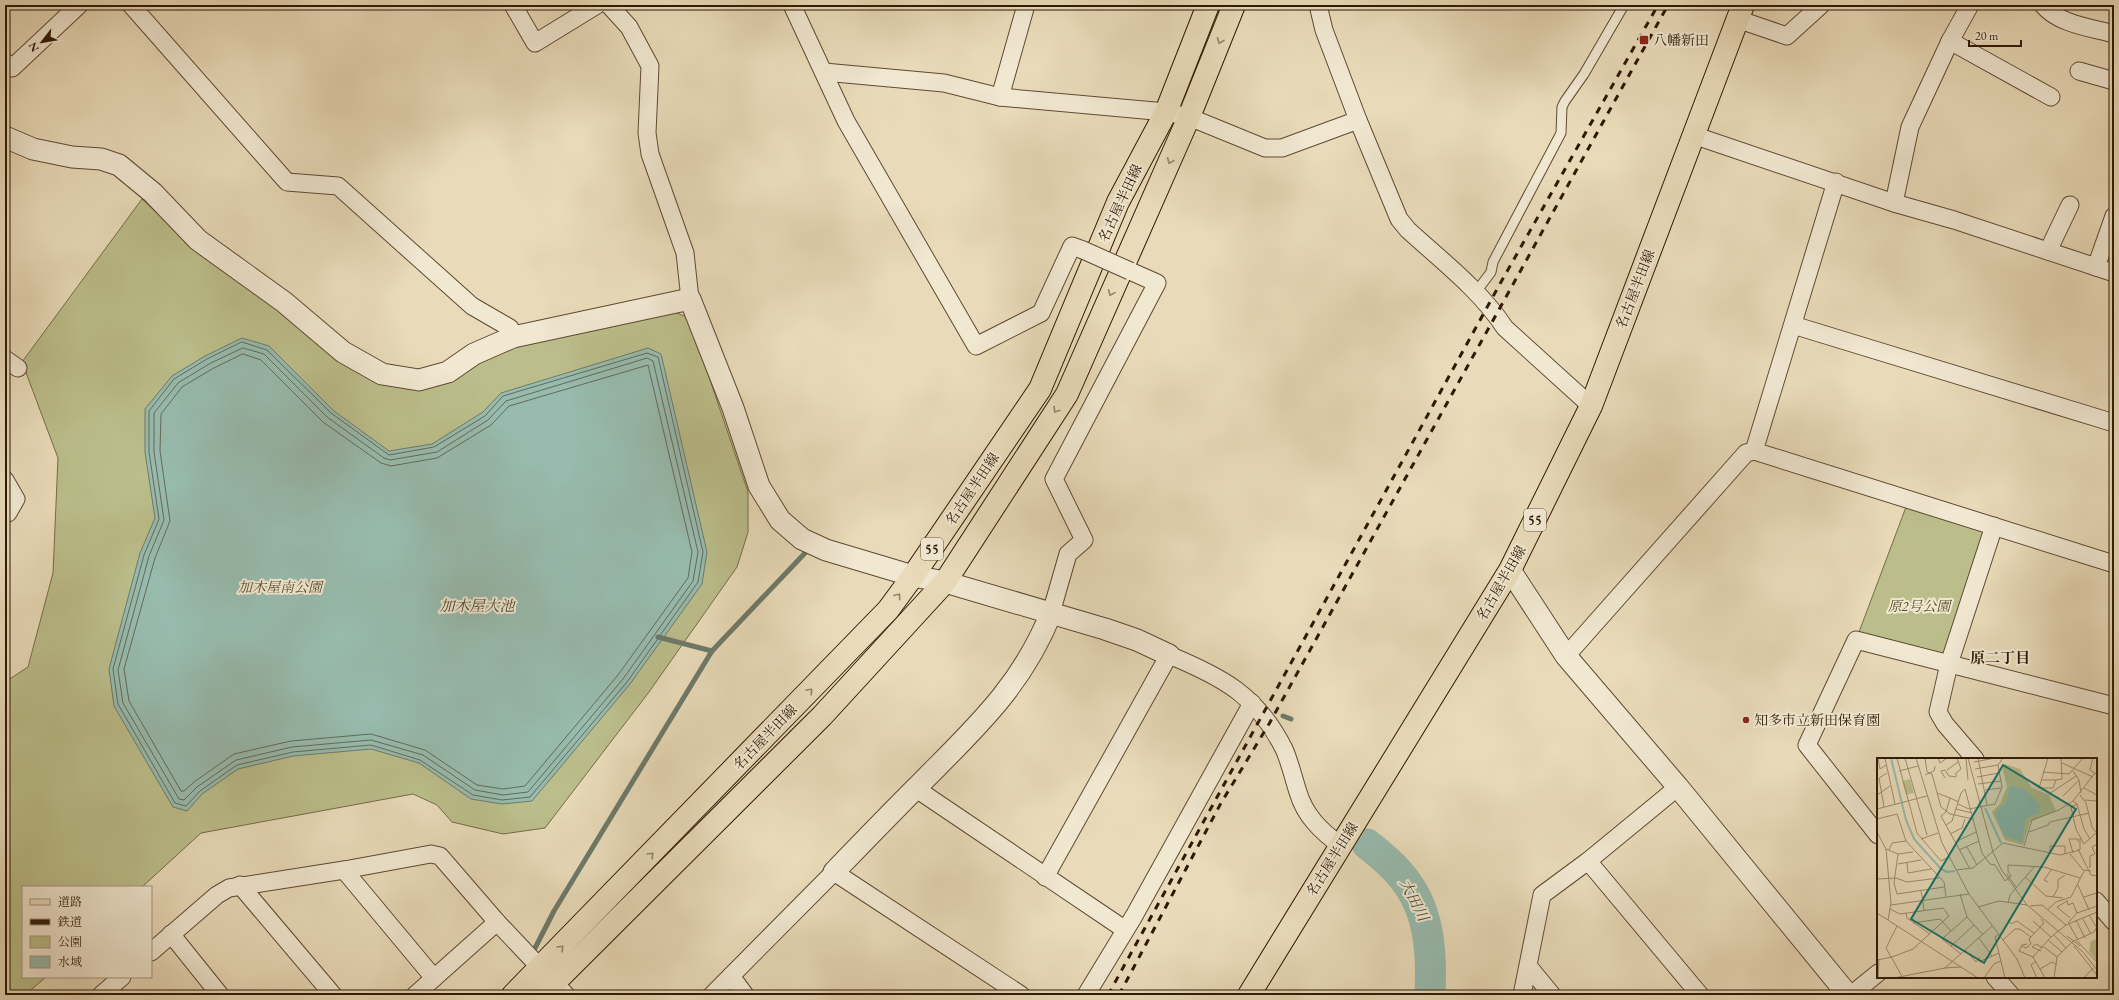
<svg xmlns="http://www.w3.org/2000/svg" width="2119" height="1000" font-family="'EB Garamond','Noto Serif JP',serif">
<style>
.green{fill:#bbbe8b;stroke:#756c48}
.water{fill:#97bbae;stroke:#6d7a6a}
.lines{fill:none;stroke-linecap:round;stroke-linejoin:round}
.shore{stroke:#636a5a;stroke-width:1}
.stream{stroke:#6d7a6a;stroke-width:5}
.river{stroke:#97bbae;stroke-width:31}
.service-casing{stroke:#5e4a32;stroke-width:11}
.minor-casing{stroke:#5e4a32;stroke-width:19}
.tertiary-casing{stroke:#5e4a32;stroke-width:23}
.primary-casing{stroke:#2f1905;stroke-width:24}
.service{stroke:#f1e8d2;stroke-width:9}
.minor{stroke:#f1e8d2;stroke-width:17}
.tertiary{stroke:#f1e8d2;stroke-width:21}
.primary{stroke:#e9dbb9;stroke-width:22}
.rail{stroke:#2f1905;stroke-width:3;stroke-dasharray:7 7;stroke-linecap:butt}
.minor-bridge-casing{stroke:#5e4a32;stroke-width:19;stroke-linecap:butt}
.minor-bridge{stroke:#f1e8d2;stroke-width:17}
.oneway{stroke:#958468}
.poi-dot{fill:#8f2418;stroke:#f1e8d2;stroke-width:1.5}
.labels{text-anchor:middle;stroke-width:4;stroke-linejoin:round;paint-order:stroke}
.shield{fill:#f1e8d2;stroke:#695742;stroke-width:1}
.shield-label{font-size:13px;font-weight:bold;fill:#2f1905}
.poi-label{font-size:14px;fill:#2f1905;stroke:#f1e8d2;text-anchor:start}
.street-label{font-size:14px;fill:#2f1905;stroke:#f1e8d2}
.park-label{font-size:14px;font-style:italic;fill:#594b2d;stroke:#f1e8d2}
.water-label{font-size:15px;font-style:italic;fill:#4e4a38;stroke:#f1e8d2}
.neighbourhood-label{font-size:15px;font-weight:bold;fill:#2f1905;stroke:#f1e8d2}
.inset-river{fill:none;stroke:#97bbae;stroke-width:2}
.inset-road{fill:none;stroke:#9f8d71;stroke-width:1}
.view{fill:#0f766e;fill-opacity:0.15;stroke:#0f766e;stroke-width:2}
.inset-edge{fill:none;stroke:#2f1905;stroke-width:2}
</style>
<rect width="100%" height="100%" fill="#e9dbb9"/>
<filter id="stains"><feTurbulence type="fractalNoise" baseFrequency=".005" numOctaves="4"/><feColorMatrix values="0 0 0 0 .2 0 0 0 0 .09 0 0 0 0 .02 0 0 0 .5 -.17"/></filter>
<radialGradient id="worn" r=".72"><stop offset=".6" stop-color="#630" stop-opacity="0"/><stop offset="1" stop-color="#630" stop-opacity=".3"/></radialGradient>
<g class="green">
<path d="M 142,199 L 194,248 L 412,387 L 513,346 L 670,310 L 689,318 L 748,492 L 748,532 L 737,567 L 649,692 L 545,828 L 503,834 L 452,822 L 437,805 L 413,794 L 201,833 L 142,887 L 23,887 L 23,977 L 46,977 L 25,995 L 5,995 L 5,682 L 28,667 L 53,573 L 58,458 L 22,362 Z"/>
<path d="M 1909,499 L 1994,526 L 1949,664 L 1856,640 Z"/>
</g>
<path class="water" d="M 242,338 L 269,346 L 334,411 L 389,451 L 432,444 L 483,412 L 501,393 L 648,348 L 661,354 L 707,552 L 702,584 L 630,684 L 532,801 L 502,804 L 471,799 L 419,763 L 371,749 L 293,756 L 238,769 L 202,794 L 187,811 L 173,807 L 114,706 L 109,669 L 140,553 L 155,518 L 145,452 L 145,409 L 172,376 L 205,356 Z"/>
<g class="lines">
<g class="shore">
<path d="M 242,342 L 267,350 L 331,413 L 389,455 L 434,447 L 485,416 L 503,396 L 647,353 L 658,357 L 703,552 L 698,582 L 627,682 L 530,797 L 502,800 L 473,795 L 420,760 L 371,745 L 293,752 L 237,765 L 200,791 L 186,806 L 175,803 L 118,704 L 113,669 L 144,555 L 159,519 L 149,452 L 149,411 L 174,379 L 207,359 Z"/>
<path d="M 243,348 L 264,354 L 327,417 L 384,458 L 390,460 L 437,452 L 488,420 L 506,401 L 647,358 L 653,361 L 698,552 L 693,581 L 623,679 L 528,792 L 503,795 L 475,790 L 423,755 L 371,740 L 292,747 L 236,760 L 197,787 L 184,800 L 179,799 L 123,703 L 118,670 L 149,556 L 164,520 L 154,452 L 154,413 L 178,383 L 209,364 Z"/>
<path d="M 243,354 L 261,360 L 323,422 L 381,463 L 391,466 L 437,458 L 491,425 L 509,406 L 648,365 L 692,552 L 688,578 L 618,675 L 525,786 L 503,789 L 477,785 L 425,750 L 371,734 L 291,741 L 234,754 L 194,782 L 184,791 L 181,791 L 129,701 L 124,669 L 155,558 L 170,521 L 160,451 L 161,414 L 182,387 L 212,369 Z"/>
</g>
<g class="stream">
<path d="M 658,637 L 712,651"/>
<path d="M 1283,716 L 1291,719"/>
<path d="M 1362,839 L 1367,844"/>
<path d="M 532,954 L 554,911 L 712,651 L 806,552"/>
</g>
<path class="river" d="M 1367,844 C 1378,853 1390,862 1399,873 C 1430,907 1432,952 1430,995"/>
<g class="service-casing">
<path id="service" d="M 1476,292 L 1491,272 L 1493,262 L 1561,133 L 1562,107 L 1565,101 L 1584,74 L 1624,5"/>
</g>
<g class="minor-casing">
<g id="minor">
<path d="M 131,5 L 287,182 L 338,186 L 472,306 L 510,328 L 513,337"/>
<path d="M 513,5 L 535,43 L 597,5"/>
<path d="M 609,5 L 629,27 L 650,66 L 647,133 L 650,154 L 685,253 L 690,299"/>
<path d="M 792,5 L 846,121 L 976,346 L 1041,313 L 1072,246 L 1083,250"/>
<path d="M 1318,5 L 1324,30 L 1358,120 L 1399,219 L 1408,230 C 1442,261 1480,290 1505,328 L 1591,406"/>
<path d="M 2043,5 C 2058,24 2092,28 2114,34"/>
<path d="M 1737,19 L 1787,36 L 1821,5"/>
<path d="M 1950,41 L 2051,97"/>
<path d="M 5,62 L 12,68 L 79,5"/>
<path d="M 2079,71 L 2114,81"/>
<path d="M 824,72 L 944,83 L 1000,97 L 1166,112 L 1189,117 L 1265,148 L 1282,148 L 1358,120"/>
<path d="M 1000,97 L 1026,5"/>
<path d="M 1693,135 L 1894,203 L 1954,220 L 2114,273"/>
<path d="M 1894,203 L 1910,127 L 1950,41 L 1970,5"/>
<path d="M 2048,251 L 2070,205"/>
<path d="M 2096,267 L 2114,216"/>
<path d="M 1793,325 L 2114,423"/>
<path d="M 5,359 L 18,368"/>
<path d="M 1754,451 L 1836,182"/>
<path d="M 5,480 L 16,499 L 8,513 L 5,514"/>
<path d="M 1051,613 L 1068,554 L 1084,540 L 1054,479 L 1157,283 L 1130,271"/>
<path d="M 1566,656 L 1746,453 L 1754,451 L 2114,564"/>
<path d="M 1975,759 L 1945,724 L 1938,712 L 1949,664 L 1994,526"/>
<path d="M 915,788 L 1124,929"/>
<path d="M 1878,835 L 1807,745 L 1856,640 L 2114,706"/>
<path d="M 1588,861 L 1700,995"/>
<path d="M 344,870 L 434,978"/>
<path d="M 1045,877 L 1169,655 C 1222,677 1257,695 1284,749 C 1290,762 1293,777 1298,792 C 1305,816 1321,831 1341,846"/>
<path d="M 240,885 L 333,995"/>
<path d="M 2096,901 L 2114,922"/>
<path d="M 171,934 L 220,995"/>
<path d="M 151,952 L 217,895 L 229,888 L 344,870 L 431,854 L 440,856 L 497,922 L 566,995"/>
<path d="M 1529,967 L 1552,995"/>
<path d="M 731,976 L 745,995"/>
<path d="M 1995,977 L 2011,995"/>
<path d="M 101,995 L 122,977"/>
<path d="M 415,995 L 497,922"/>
<path d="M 712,995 L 834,872 L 1021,995"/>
<path d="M 1086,995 L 1134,916 L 1252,703"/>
<path d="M 1522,995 L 1542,895 L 1588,861 L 1678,787"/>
<path d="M 1851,995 L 1878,973"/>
</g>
</g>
<g class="tertiary-casing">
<g id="tertiary">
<path d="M 5,137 L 33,149 L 72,157 L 101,159 L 119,165 L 153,193 L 198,240 L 284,302 L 343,352 L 382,374 L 419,380 L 448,372 L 474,354 L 513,337 L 690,299 L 733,408 L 759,486 L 780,520 L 802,539 L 826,550 L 913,576 L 945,582 L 1105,629 L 1137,640 L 1169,655"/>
<path d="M 1510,570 L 1566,656 L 1678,787 L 1848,995"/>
<path d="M 834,872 C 862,843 889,815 917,787 C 972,731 1021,688 1051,613"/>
</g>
</g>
<g class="primary-casing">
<g id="primary">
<path d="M 513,995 L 888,610 L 913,576 L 1040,389 L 1118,202 L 1166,112 L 1208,5"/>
<path d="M 542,995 L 822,716 L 945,582 L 1067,394 L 1189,117 L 1234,5"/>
<path d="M 1249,995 L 1510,570 L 1591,406 L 1743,5"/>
</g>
</g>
<use href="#service" class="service"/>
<use href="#minor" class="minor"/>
<use href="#tertiary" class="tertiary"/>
<use href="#primary" class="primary"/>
<g class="rail">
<path d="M 1108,995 L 1501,282 L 1658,5"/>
<path d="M 1119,995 L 1221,803 L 1269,724 L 1668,5"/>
</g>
<g class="minor-bridge-casing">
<path id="minor-bridge" d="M 1083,250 L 1130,271"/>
</g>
<use href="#minor-bridge" class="minor-bridge"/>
</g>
<defs><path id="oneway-chevron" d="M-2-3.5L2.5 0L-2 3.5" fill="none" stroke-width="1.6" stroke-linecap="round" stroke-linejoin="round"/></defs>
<g class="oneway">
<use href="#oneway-chevron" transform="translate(1220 41) rotate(112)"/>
<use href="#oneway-chevron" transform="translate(1170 161) rotate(114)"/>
<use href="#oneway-chevron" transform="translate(1111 293) rotate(114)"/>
<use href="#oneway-chevron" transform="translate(1056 410) rotate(123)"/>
<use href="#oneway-chevron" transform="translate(898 596) rotate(-54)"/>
<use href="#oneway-chevron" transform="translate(810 691) rotate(-46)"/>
<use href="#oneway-chevron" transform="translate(651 855) rotate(-46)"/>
<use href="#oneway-chevron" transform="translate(561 948) rotate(-46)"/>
</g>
<g class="poi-dot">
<rect x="1639" y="35" width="10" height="10" rx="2"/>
<circle cx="1746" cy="720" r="4"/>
</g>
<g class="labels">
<g class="shield">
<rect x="1524" y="509" width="22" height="22" rx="3"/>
<rect x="921" y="538" width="22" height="22" rx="3"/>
</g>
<g class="shield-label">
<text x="1535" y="525">55</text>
<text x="932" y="554">55</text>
</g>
<g class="poi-label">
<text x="1653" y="45">八幡新田</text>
<text x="1754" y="725">知多市立新田保育園</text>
</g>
<g class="street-label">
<text transform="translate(1120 203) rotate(-65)" y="5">名古屋半田線</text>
<text transform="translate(1635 289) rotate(-69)" y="5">名古屋半田線</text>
<text transform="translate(972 489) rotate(-56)" y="5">名古屋半田線</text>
<text transform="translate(1501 583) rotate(-60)" y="5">名古屋半田線</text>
<text transform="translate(765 737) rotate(-46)" y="5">名古屋半田線</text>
<text transform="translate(1332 859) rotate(-58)" y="5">名古屋半田線</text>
</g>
<g class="park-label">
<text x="280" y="592">加木屋南公園</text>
<text x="1919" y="611">原2号公園</text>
</g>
<g class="water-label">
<text x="477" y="611">加木屋大池</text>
<text transform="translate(1414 900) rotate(63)" y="5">大田川</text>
</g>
<g class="neighbourhood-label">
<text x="2000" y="663">原二丁目</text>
</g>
</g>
<g transform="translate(1877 758)">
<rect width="220" height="220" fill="#e9dbb9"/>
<path d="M 128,6 L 143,11 L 155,30 L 172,37 L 179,53 L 153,64 L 146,87 L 128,82 L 115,54 L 123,46 L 130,29 L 125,7 ZM 33,21 L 37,35 L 29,37 L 25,23 ZM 220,181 L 220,203 L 212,193 L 214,183 Z" fill="#bbbe8b"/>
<path d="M 133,28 L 146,30 L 164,47 L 162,55 L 149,60 L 145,84 L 126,77 L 118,55 L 129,45 Z" fill="#97bbae"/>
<path class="inset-river" d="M 14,0 L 29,62 L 37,81 L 64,111 L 70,114 L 78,113M 108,50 L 124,85"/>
<path class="inset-road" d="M 1,0 L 3,11 L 9,7M 8,0 L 18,46M 20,0 L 40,75 L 64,103 L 72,99M 28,0 L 50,77M 39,0 L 65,85 L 92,136 L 140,201 L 148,220M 48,0 L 50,14 L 55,16 L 64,49 L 73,56 L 96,61M 61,0 L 63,5 L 70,0M 89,0 L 91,22M 91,0 L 116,94 L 124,111 L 150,147 L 206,194 L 220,212M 101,0 L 110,47M 171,0 L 162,30 L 176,30 L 179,22 L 185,21 L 184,0M 216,0 L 213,12 L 218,15M 97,4 L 118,0M 185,5 L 216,19M 98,11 L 121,7M 70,12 L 81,4M 22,13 L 41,8M 196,13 L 202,22 L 204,35M 166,14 L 192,16 L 206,0M 48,17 L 57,13 L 58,8M 100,19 L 122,15M 68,20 L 64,13 L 68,12 L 72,18 L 79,19 L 79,15 L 84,11 L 80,0M 164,22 L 179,22M 101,26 L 124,23M 207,30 L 220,37M 108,32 L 124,30M 60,35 L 73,40M 172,36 L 199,18M 0,37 L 13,28M 203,37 L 209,45 L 215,69 L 220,75M 186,38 L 202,22M 208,42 L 220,43M 196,43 L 200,46 L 194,49 L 199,71 L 207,86 L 219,75M 82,44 L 73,40 L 69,54 L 64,58 L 93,111M 81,46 L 92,51 L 118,46 L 125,29 L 121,7 L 126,0M 200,46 L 207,71 L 213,81M 7,49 L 2,20 L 10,15M 0,51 L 50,38M 79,51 L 95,55M 0,61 L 20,56 L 29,83 L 67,124 L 69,139M 69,67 L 75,63 L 84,35 L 88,31 L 105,95 L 113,106 L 118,107 L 128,123 L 134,118 L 131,113 L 131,107 L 167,109 L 203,120M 0,74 L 9,91 L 14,145 L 11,162M 152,74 L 171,67 L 173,64 L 212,55M 73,76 L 85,70 L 88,61M 44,81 L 61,75M 78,84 L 99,74M 147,88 L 155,62 L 182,52 L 196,43 L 218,15 L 220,17M 90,89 L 100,107M 9,91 L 21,96 L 36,94M 201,91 L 214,117 L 220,118M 12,92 L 15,85 L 29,83M 82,92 L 102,83M 173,95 L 173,88 L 188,88 L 188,96M 196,95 L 192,81 L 201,81 L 201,84M 21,96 L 17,125 L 20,136 L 67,129M 193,96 L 206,112 L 214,113M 30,105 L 31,115 L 54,111M 21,106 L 44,102M 213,110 L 213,98 L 218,96 L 215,89 L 220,86M 79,112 L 96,110 L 126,85 L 183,97 L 203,92 L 203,80M 130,116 L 139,129M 148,119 L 169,138 L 186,140M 0,121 L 19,120 L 30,124 L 62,120M 171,124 L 167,122 L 175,111M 201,127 L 212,152M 44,132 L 47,152M 83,136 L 90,159 L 106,177M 176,139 L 181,130 L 181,122 L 188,117M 207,139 L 220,135M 190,142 L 191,147 L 196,145 L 200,155M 190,143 L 180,149 L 193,160M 131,145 L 133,137 L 158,108M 14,147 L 92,136M 153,148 L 165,147 L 189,167M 101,149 L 122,143 L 150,147M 170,152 L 179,144 L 194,139 L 207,113M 0,155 L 101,220M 29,155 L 30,160 L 53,176M 212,157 L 220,170M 206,161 L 214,176M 199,162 L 208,180M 132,163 L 134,166 L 140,163 L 157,175M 156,163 L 174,179M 36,165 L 63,161 L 74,173M 191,165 L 200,155 L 220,148M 192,166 L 201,182M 20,168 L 9,190 L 26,220M 122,176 L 118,179 L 128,220M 177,177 L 189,190M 190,178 L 203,188M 102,180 L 115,198M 126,182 L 138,171 L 143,171 L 154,179M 171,182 L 185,194M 200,183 L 220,204M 150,186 L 145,187 L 142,193 L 156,199M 74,188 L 97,167M 145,188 L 149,190 L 154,186 L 152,181 L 167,165 L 164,161M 197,188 L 220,217M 167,189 L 180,199M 88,192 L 99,204 L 103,199M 164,193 L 155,189 L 159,186 L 166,190M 84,196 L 65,181 L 90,159M 0,202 L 15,199 L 36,191 L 72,158 L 66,150 L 23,156 L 13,151M 159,203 L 154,207 L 160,220M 102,204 L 122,195M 67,210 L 84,209M 163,211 L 175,204 L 180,207M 1,220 L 2,201M 17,220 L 68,210 L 115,168M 107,220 L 117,206 L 124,203M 168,220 L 156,199 L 174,179 L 189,167 L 220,154M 177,220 L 180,199 L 195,184 L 217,174 L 220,169M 207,220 L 216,210"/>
<path class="view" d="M 126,7 L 199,51 L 107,205 L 34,161 Z"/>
<rect width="220" height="220" class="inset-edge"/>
</g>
<rect width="2119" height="1000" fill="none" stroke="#e9dbb9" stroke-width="20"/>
<rect x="6" y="6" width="2107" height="988" fill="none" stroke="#2f1905" stroke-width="2"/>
<rect x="10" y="10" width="2099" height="980" fill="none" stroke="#2f1905"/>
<rect x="22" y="886" width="130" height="92" fill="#f1e8d2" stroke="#a39580"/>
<rect x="30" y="899" width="20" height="6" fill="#e9dbb9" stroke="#a39580"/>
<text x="58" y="906" font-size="12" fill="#2f1905">道路</text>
<rect x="30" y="919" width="20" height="6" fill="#2f1905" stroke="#a39580"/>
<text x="58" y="926" font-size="12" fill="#2f1905">鉄道</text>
<rect x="30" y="936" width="20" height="12" fill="#bbbe8b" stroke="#a39580"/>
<text x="58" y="946" font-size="12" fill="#2f1905">公園</text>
<rect x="30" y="956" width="20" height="12" fill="#97bbae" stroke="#a39580"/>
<text x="58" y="966" font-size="12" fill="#2f1905">水域</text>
<g transform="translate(42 42) rotate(239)" stroke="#f1e8d2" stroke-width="3" paint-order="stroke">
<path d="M0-3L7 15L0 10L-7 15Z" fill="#2f1905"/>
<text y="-6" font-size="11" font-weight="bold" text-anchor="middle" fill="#2f1905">N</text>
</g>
<path d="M1969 40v6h52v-6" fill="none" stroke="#2f1905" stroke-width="2"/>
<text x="1975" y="40" font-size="12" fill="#2f1905" stroke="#f1e8d2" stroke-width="3" paint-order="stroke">20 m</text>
<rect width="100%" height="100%" filter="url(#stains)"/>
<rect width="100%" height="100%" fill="url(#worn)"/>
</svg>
